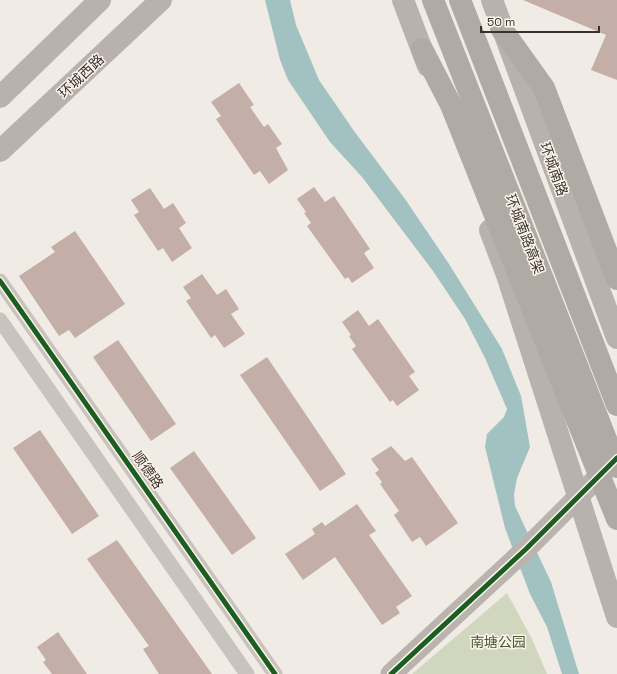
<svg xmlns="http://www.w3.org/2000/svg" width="617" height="674" font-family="'Space Grotesk','Noto Sans SC',sans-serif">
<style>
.green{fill:#d1d6bf}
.water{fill:#a1c2c1}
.building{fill:#c3afa7}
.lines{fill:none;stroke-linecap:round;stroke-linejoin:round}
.street{stroke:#c9c3be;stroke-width:15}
.secondary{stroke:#bab3ae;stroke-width:21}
.primary{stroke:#b8b1ad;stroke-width:22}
.highway{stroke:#afaaa4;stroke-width:22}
.highway-bridge{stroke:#afaaa4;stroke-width:22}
.cycleway-casing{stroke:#fbf5ee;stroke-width:8}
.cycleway{stroke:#1b5e20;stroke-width:5}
.labels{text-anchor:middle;stroke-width:3;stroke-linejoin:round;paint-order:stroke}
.street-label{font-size:14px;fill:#3b302b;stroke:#fbf5ee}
.park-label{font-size:14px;fill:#4a5a2e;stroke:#fbf5ee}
</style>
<rect width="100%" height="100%" fill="#f0ebe5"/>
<path class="green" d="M 507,593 L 532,639 L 547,674 L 412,674 Z"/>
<path class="water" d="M 265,0 L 290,0 L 296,25 L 319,80 L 354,131 L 405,199 L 449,264 L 502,349 L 521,396 L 530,447 L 517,478 L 514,494 L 515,506 L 551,582 L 579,674 L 562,674 L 547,627 L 530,594 L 505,528 L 488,459 L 485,447 L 487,434 L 504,417 L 507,409 L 485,358 L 465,319 L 433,271 L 362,177 L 330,142 L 288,80 L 280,60 Z"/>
<g class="building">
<path d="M 523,0 L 617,0 L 617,80 L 591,70 L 606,35 Z"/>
<path d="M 239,83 L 254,105 L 250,107 L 264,127 L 268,124 L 282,144 L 276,148 L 288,170 L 269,184 L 260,171 L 254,175 L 216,119 L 221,116 L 211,102 Z"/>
<path d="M 314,187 L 325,202 L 334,196 L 370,249 L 364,253 L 374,268 L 352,283 L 348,277 L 345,279 L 307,226 L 311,223 L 304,213 L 306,212 L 297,199 Z"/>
<path d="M 150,188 L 164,209 L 173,203 L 186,223 L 179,228 L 192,248 L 172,262 L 163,248 L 158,251 L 134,215 L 139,212 L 131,200 Z"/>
<path d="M 75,231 L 125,304 L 75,338 L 69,330 L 59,336 L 19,276 L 55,252 L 51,247 Z"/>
<path d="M 202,274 L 217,295 L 226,289 L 239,309 L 231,314 L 245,334 L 224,348 L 215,335 L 211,338 L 186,301 L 191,298 L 183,287 Z"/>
<path d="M 358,310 L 369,326 L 378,319 L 415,372 L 409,376 L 419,390 L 397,406 L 393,400 L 390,402 L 352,349 L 356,346 L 349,336 L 351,335 L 342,322 Z"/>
<path d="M 118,340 L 176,424 L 151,441 L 93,357 Z"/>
<path d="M 267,357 L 346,474 L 320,491 L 240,375 Z"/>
<path d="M 40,430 L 99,516 L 72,534 L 13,448 Z"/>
<path d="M 391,446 L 405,461 L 412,457 L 458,523 L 426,546 L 420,537 L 412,542 L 394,515 L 399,511 L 380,484 L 382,482 L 375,473 L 379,470 L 371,459 Z"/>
<path d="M 194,451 L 256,538 L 232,555 L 170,468 Z"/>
<path d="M 357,504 L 376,531 L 369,535 L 412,596 L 396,607 L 400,613 L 382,625 L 335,557 L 303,580 L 285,554 L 315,534 L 312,529 L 322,522 L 325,526 Z"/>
<path d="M 117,540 L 212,674 L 159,674 L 143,649 L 149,646 L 87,559 Z"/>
<path d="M 58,632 L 87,674 L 52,674 L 43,662 L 46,660 L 37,647 Z"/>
</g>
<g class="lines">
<g class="street">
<path d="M 0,281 L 275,674"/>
<path d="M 0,320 L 247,674"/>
</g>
<path class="secondary" d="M 391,674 L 526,549 L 612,463"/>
<g class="primary">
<path d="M 403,0 L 428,66"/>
<path d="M 492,0 L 617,338"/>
<path d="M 0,97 L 100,0"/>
<path d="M 0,151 L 161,0"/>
<path d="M 490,230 L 507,275 L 617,617"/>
</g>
<g class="highway">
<path d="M 460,0 L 617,405"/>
<path d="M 501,28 L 544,88 L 617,279"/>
<path d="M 422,49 L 451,105 L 554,363"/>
</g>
<g class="highway-bridge">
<path d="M 433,0 L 617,467"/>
<path d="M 554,363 L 617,519"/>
</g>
<g class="cycleway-casing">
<g id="cycleway">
<path d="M 0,281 L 275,674"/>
<path d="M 391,674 L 526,549 L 617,458"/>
</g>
</g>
<use href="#cycleway" class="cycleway"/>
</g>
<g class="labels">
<g class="street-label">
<text transform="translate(81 76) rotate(-43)" y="5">环城西路</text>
<text transform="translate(554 169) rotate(70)" y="5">环城南路</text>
<text transform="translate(525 234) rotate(69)" y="5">环城南路高架</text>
<text transform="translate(148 470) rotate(55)" y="5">顺德路</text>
</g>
<g class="park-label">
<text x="498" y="647">南塘公园</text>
</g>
</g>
<path d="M481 26v6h118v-6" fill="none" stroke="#3b302b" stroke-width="2"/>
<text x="487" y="26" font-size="12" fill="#3b302b" stroke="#fbf5ee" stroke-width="3" paint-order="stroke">50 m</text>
</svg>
